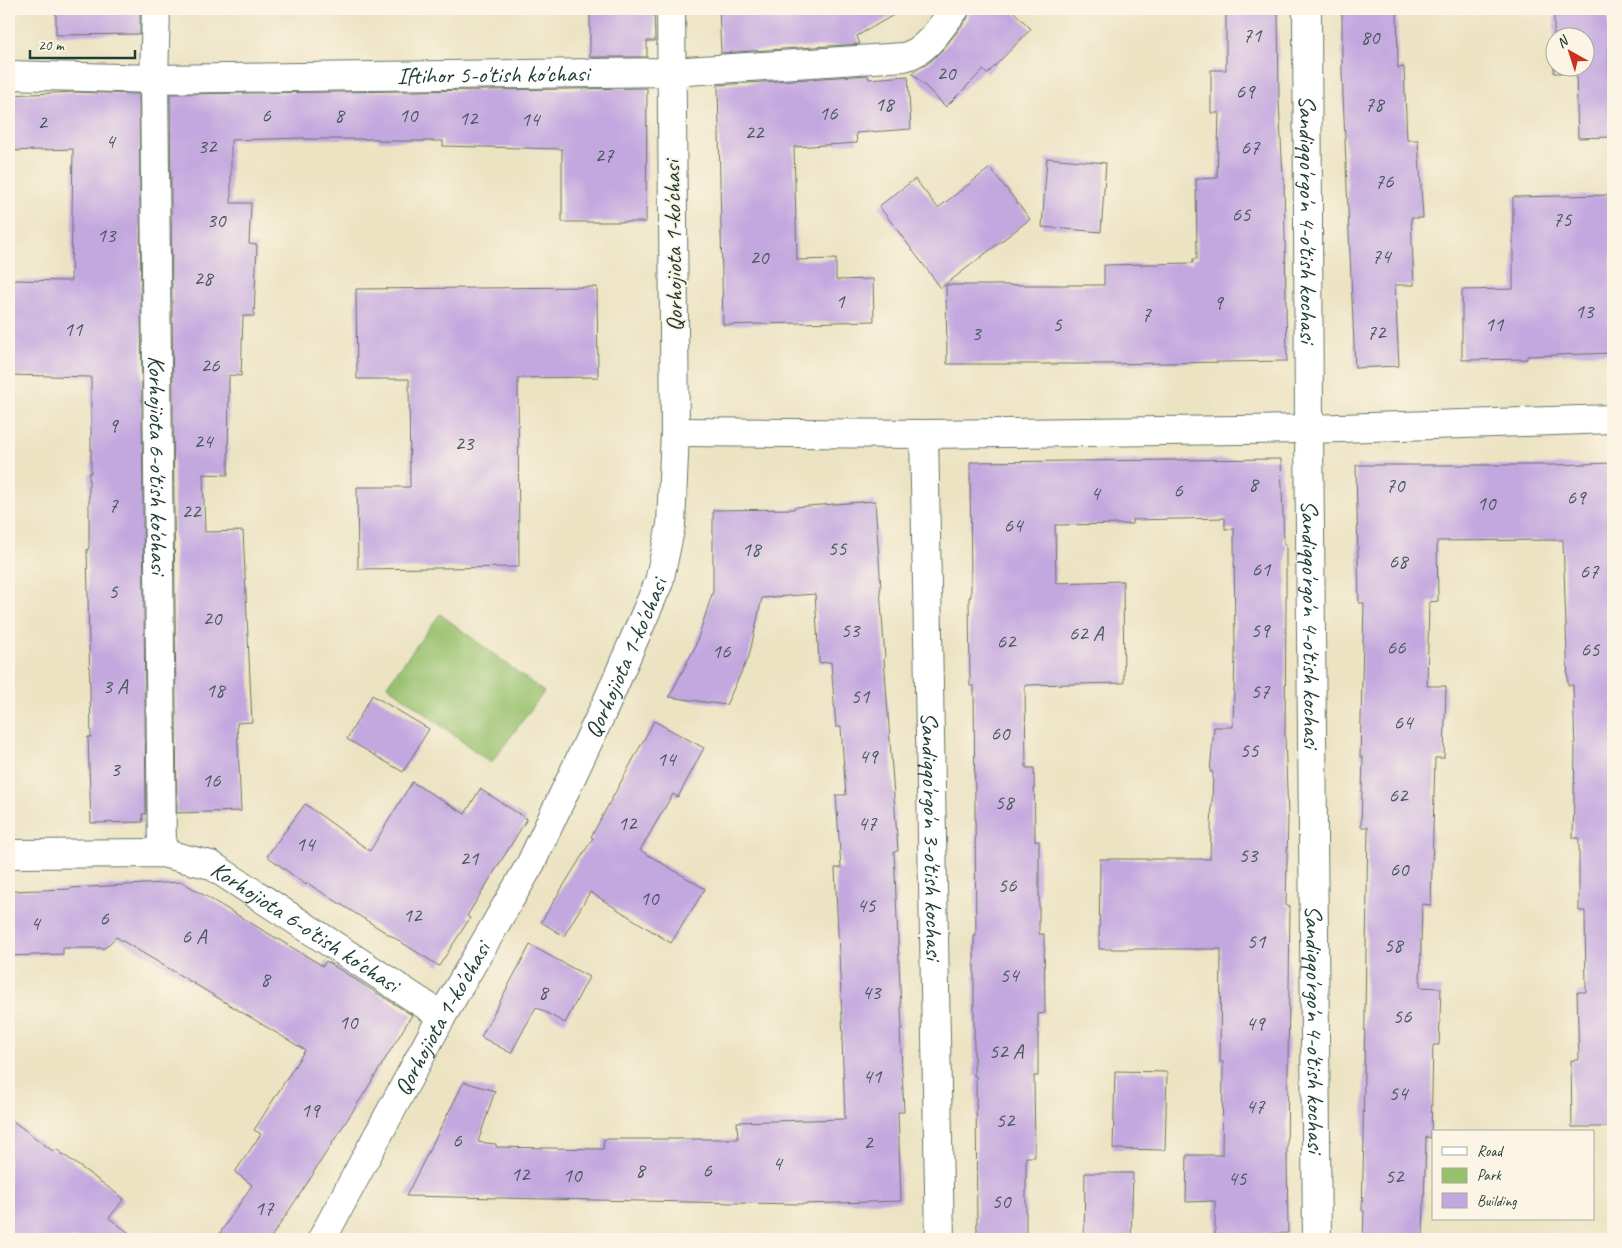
<svg xmlns="http://www.w3.org/2000/svg" width="1622" height="1248" font-family="Caveat,sans-serif">
<style>
.green{fill:#98c16e;stroke:#5c7f51}
.building{fill:#c3a7df;fill-rule:evenodd}
.lines{fill:none;stroke-linecap:round;stroke-linejoin:round}
.street-casing{stroke:#677766;stroke-width:30}
.street{stroke:#fff;stroke-width:28}
.labels{text-anchor:middle;stroke-width:4;stroke-linejoin:round;paint-order:stroke}
.number-label{font-size:21px;fill:#48585f}
.street-label{font-size:24px;fill:#1f3d34;stroke:#fcf5e5}
</style>
<rect width="100%" height="100%" fill="#fcf5e5"/>
<filter id="ink" filterUnits="userSpaceOnUse"><feTurbulence type="fractalNoise" baseFrequency=".02" numOctaves="2"/><feDisplacementMap in="SourceGraphic" scale="10" xChannelSelector="R" yChannelSelector="G"/><feConvolveMatrix kernelMatrix="1 2 1 2 8 2 1 2 1" color-interpolation-filters="sRGB"/></filter>
<filter id="wash" filterUnits="userSpaceOnUse"><feTurbulence type="fractalNoise" baseFrequency=".0096" numOctaves="4" result="noise"/><feDisplacementMap in="SourceGraphic" scale="20" xChannelSelector="R" yChannelSelector="G"/><feGaussianBlur stdDeviation="1.12" result="paint"/><feColorMatrix in="noise" values="0 0 0 0 0 0 0 0 0 0 0 0 0 0 0 0 0 1.4 0 .05"/><feComposite in="paint" operator="in"/></filter>
<g filter="url(#wash)">
<rect width="100%" height="100%" fill="#ece3c3"/>
<path class="green" d="M 440,614 L 544,692 L 491,763 L 387,685 Z"/>
<g id="blocks">
<g class="building">
<path d="M 56,9 L 140,9 L 140,34 L 56,35 Z"/>
<path d="M 590,9 L 654,9 L 655,41 L 647,41 L 647,57 L 590,57 Z"/>
<path d="M 719,9 L 904,9 L 857,36 L 860,44 L 721,53 Z"/>
<path d="M 970,9 L 1011,9 L 1031,29 L 987,74 L 983,70 L 946,107 L 912,73 L 930,62 L 944,48 L 967,19 Z"/>
<path d="M 1226,9 L 1278,9 L 1279,101 L 1283,177 L 1284,177 L 1287,361 L 1104,364 L 947,364 L 946,285 L 1104,285 L 1104,265 L 1193,263 L 1193,259 L 1197,259 L 1196,179 L 1217,178 L 1219,113 L 1211,113 L 1211,70 L 1226,70 Z"/>
<path d="M 1342,9 L 1397,9 L 1398,68 L 1404,67 L 1407,140 L 1418,140 L 1423,218 L 1411,218 L 1414,285 L 1395,285 L 1399,366 L 1355,368 L 1342,72 Z"/>
<path d="M 1554,11 L 1608,11 L 1610,137 L 1578,138 L 1576,73 L 1554,73 ZM 1554,38 L 1584,38 L 1584,68 L 1554,68 Z"/>
<path d="M 868,75 L 869,79 L 908,76 L 911,129 L 856,133 L 857,143 L 794,147 L 797,260 L 836,259 L 836,280 L 873,279 L 874,321 L 723,325 L 718,85 Z"/>
<path d="M 647,88 L 646,222 L 562,222 L 562,149 L 443,146 L 443,141 L 379,141 L 379,139 L 305,139 L 305,138 L 231,140 L 231,203 L 251,203 L 249,244 L 257,245 L 254,316 L 243,316 L 241,376 L 229,375 L 228,475 L 203,474 L 205,532 L 243,531 L 252,722 L 237,723 L 241,811 L 177,813 L 170,94 Z"/>
<path d="M 74,92 L 139,94 L 146,814 L 142,814 L 143,822 L 91,823 L 88,737 L 91,737 L 87,549 L 89,549 L 89,473 L 91,473 L 91,377 L 9,375 L 9,280 L 71,281 L 73,149 L 9,151 L 9,95 Z"/>
<path d="M 1047,158 L 1106,163 L 1101,232 L 1042,227 Z"/>
<path d="M 990,168 L 1030,219 L 941,288 L 879,206 L 915,179 L 938,208 Z"/>
<path d="M 1610,195 L 1613,353 L 1527,356 L 1527,359 L 1462,360 L 1462,290 L 1513,289 L 1513,197 Z"/>
<path d="M 597,287 L 598,377 L 518,378 L 519,567 L 358,569 L 357,487 L 410,487 L 409,379 L 357,379 L 356,289 Z"/>
<path d="M 1281,459 L 1284,544 L 1286,544 L 1286,600 L 1285,737 L 1288,816 L 1286,906 L 1290,906 L 1287,1153 L 1288,1233 L 1215,1235 L 1215,1201 L 1186,1202 L 1187,1155 L 1222,1155 L 1223,1062 L 1220,1062 L 1221,949 L 1099,949 L 1100,859 L 1210,859 L 1213,772 L 1210,772 L 1214,727 L 1233,727 L 1235,656 L 1234,529 L 1225,529 L 1225,518 L 1132,520 L 1132,524 L 1055,525 L 1056,583 L 1123,581 L 1124,683 L 1025,685 L 1026,768 L 1034,768 L 1035,841 L 1039,841 L 1039,934 L 1044,934 L 1045,1013 L 1038,1014 L 1038,1076 L 1034,1076 L 1035,1157 L 1026,1157 L 1026,1239 L 977,1239 L 976,1076 L 974,1076 L 974,936 L 976,936 L 974,686 L 970,686 L 969,597 L 971,597 L 970,462 Z"/>
<path d="M 1613,463 L 1613,1127 L 1572,1127 L 1571,1060 L 1579,1060 L 1577,992 L 1586,992 L 1585,911 L 1579,911 L 1579,838 L 1573,838 L 1575,752 L 1573,685 L 1568,685 L 1563,540 L 1437,541 L 1438,601 L 1429,602 L 1427,686 L 1446,686 L 1444,758 L 1435,758 L 1431,905 L 1422,904 L 1420,987 L 1441,988 L 1439,1045 L 1433,1045 L 1431,1138 L 1426,1137 L 1423,1239 L 1363,1239 L 1364,1211 L 1362,1211 L 1364,1136 L 1363,1136 L 1368,827 L 1361,827 L 1363,757 L 1360,757 L 1364,603 L 1359,603 L 1356,465 L 1555,465 Z"/>
<path d="M 875,501 L 881,589 L 880,589 L 885,658 L 884,658 L 898,851 L 894,852 L 902,1029 L 900,1029 L 904,1112 L 898,1112 L 901,1201 L 804,1204 L 736,1203 L 406,1196 L 464,1082 L 495,1091 L 478,1142 L 496,1144 L 496,1147 L 603,1149 L 604,1139 L 738,1139 L 737,1122 L 845,1119 L 842,1039 L 843,1039 L 835,868 L 841,868 L 836,795 L 846,795 L 841,727 L 836,727 L 831,662 L 819,663 L 815,594 L 762,598 L 749,656 L 726,705 L 669,697 L 695,647 L 713,591 L 713,510 L 794,509 L 794,507 Z"/>
<path d="M 372,695 L 429,729 L 403,772 L 347,739 Z"/>
<path d="M 654,721 L 704,748 L 678,797 L 673,794 L 640,850 L 705,889 L 671,943 L 590,892 L 564,936 L 541,922 L 593,838 L 591,837 Z"/>
<path d="M 412,782 L 465,814 L 480,789 L 527,819 L 467,916 L 470,918 L 439,966 L 307,883 L 306,885 L 267,856 L 305,804 L 370,851 Z"/>
<path d="M 182,882 L 323,966 L 326,961 L 412,1015 L 367,1089 L 313,1173 L 314,1173 L 270,1239 L 216,1239 L 252,1185 L 235,1172 L 261,1134 L 254,1130 L 305,1050 L 116,937 L 105,948 L 63,948 L 63,954 L 9,956 L 9,891 L 71,889 L 71,888 Z"/>
<path d="M 530,945 L 589,977 L 565,1023 L 536,1007 L 511,1053 L 481,1037 Z"/>
<path d="M 1115,1071 L 1167,1072 L 1165,1150 L 1113,1149 Z"/>
<path d="M 9,1118 L 54,1152 L 56,1149 L 124,1199 L 109,1218 L 137,1239 L 9,1239 Z"/>
<path d="M 1085,1173 L 1133,1173 L 1131,1239 L 1084,1239 Z"/>
</g>
</g>
</g>
<g filter="url(#ink)">
<use href="#blocks" fill-opacity="0" stroke="#677766" stroke-width="1"/>
<g class="lines">
<g class="street-casing">
<g id="street">
<path id="s1" d="M 156,9 L 154,79 L 162,853"/>
<path id="s2" d="M 1307,9 L 1309,429 L 1317,1239"/>
<path id="s3" d="M 9,75 L 154,79 L 671,72 L 904,57 C 928,51 940,27 955,9"/>
<path d="M 675,432 L 924,434 L 1309,429 L 1613,419"/>
<path id="s4" d="M 924,434 L 940,1239"/>
<path id="s5" d="M 9,854 L 162,853 L 211,865 L 442,1016"/>
<path id="s6" d="M 322,1239 L 442,1016 L 531,863 L 606,704 L 659,582 L 671,525 L 675,432 L 671,9"/>
</g>
</g>
<use href="#street" class="street"/>
</g>
</g>
<g class="labels">
<g class="number-label">
<text x="1252" y="42">71</text>
<text x="1370" y="44">80</text>
<text x="946" y="80">20</text>
<text x="1245" y="98">69</text>
<text x="884" y="111">18</text>
<text x="1374" y="111">78</text>
<text x="828" y="120">16</text>
<text x="266" y="122">6</text>
<text x="339" y="122">8</text>
<text x="408" y="122">10</text>
<text x="468" y="125">12</text>
<text x="530" y="126">14</text>
<text x="42" y="129">2</text>
<text x="754" y="139">22</text>
<text x="110" y="148">4</text>
<text x="207" y="153">32</text>
<text x="1250" y="154">67</text>
<text x="604" y="162">27</text>
<text x="1384" y="188">76</text>
<text x="1241" y="221">65</text>
<text x="1562" y="226">75</text>
<text x="216" y="227">30</text>
<text x="106" y="242">13</text>
<text x="1381" y="263">74</text>
<text x="759" y="264">20</text>
<text x="203" y="285">28</text>
<text x="840" y="308">1</text>
<text x="1218" y="309">9</text>
<text x="1584" y="318">13</text>
<text x="1146" y="321">7</text>
<text x="1057" y="331">5</text>
<text x="1494" y="331">11</text>
<text x="73" y="336">11</text>
<text x="1376" y="339">72</text>
<text x="976" y="340">3</text>
<text x="210" y="372">26</text>
<text x="113" y="432">9</text>
<text x="203" y="448">24</text>
<text x="464" y="450">23</text>
<text x="1253" y="491">8</text>
<text x="1395" y="492">70</text>
<text x="1178" y="497">6</text>
<text x="1095" y="500">4</text>
<text x="1576" y="504">69</text>
<text x="1486" y="510">10</text>
<text x="113" y="512">7</text>
<text x="191" y="518">22</text>
<text x="1013" y="532">64</text>
<text x="837" y="555">55</text>
<text x="751" y="556">18</text>
<text x="1398" y="568">68</text>
<text x="1261" y="576">61</text>
<text x="1589" y="578">67</text>
<text x="113" y="598">5</text>
<text x="212" y="625">20</text>
<text x="850" y="637">53</text>
<text x="1260" y="637">59</text>
<text x="1086" y="640">62 A</text>
<text x="1006" y="648">62</text>
<text x="1396" y="654">66</text>
<text x="1590" y="656">65</text>
<text x="721" y="658">16</text>
<text x="115" y="693">3 A</text>
<text x="215" y="697">18</text>
<text x="1260" y="698">57</text>
<text x="860" y="703">51</text>
<text x="1403" y="729">64</text>
<text x="1000" y="740">60</text>
<text x="1249" y="757">55</text>
<text x="868" y="763">49</text>
<text x="666" y="766">14</text>
<text x="115" y="776">3</text>
<text x="211" y="787">16</text>
<text x="1398" y="802">62</text>
<text x="1004" y="809">58</text>
<text x="627" y="830">12</text>
<text x="867" y="830">47</text>
<text x="305" y="851">14</text>
<text x="1248" y="862">53</text>
<text x="469" y="865">21</text>
<text x="1399" y="876">60</text>
<text x="1007" y="892">56</text>
<text x="649" y="905">10</text>
<text x="866" y="912">45</text>
<text x="412" y="922">12</text>
<text x="104" y="925">6</text>
<text x="35" y="930">4</text>
<text x="194" y="943">6 A</text>
<text x="1256" y="948">51</text>
<text x="1393" y="952">58</text>
<text x="1009" y="982">54</text>
<text x="265" y="986">8</text>
<text x="543" y="999">8</text>
<text x="871" y="999">43</text>
<text x="1402" y="1023">56</text>
<text x="348" y="1029">10</text>
<text x="1255" y="1030">49</text>
<text x="1006" y="1058">52 A</text>
<text x="872" y="1083">41</text>
<text x="1398" y="1100">54</text>
<text x="1255" y="1113">47</text>
<text x="310" y="1117">19</text>
<text x="1005" y="1127">52</text>
<text x="457" y="1147">6</text>
<text x="868" y="1149">2</text>
<text x="777" y="1170">4</text>
<text x="640" y="1177">8</text>
<text x="707" y="1177">6</text>
<text x="520" y="1181">12</text>
<text x="572" y="1182">10</text>
<text x="1394" y="1183">52</text>
<text x="1237" y="1185">45</text>
<text x="1001" y="1208">50</text>
<text x="264" y="1215">17</text>
</g>
<g class="street-label">
<text dy="8" stroke="none"><textPath href="#s3" startOffset="484">Iftihor 5-o'tish ko'chasi</textPath></text>
<text dy="8" stroke="none"><textPath href="#s2" startOffset="210">Sandiqqo'rgo'n 4-o'tish kochasi</textPath></text>
<text transform="translate(673 246) rotate(-91)" y="8">Qorhojiota 1-ko'chasi</text>
<text dy="8" stroke="none"><textPath href="#s1" startOffset="456">Korhojiota 6-o'tish ko'chasi</textPath></text>
<text dy="8" stroke="none"><textPath href="#s2" startOffset="615">Sandiqqo'rgo'n 4-o'tish kochasi</textPath></text>
<text dy="8" stroke="none"><textPath href="#s6" startOffset="656">Qorhojiota 1-ko'chasi</textPath></text>
<text dy="8" stroke="none"><textPath href="#s4" startOffset="402">Sandiqqo'rgo'n 3-o'tish kochasi</textPath></text>
<text dy="8" stroke="none"><textPath href="#s5" startOffset="316">Korhojiota 6-o'tish ko'chasi</textPath></text>
<text dy="8" stroke="none"><textPath href="#s6" startOffset="251">Qorhojiota 1-ko'chasi</textPath></text>
<text dy="8" stroke="none"><textPath href="#s2" startOffset="1020">Sandiqqo'rgo'n 4-o'tish kochasi</textPath></text>
</g>
</g>
<rect width="1622" height="1248" fill="none" stroke="#fcf5e5" stroke-width="30"/>
<rect x="1432" y="1130" width="162" height="90" fill="#fcf5e5" stroke="#a4ab9e"/>
<rect x="1442" y="1147" width="25" height="8" fill="#ffffff" stroke="#a4ab9e"/>
<text x="1477" y="1156" font-size="15" fill="#1f3d34">Road</text>
<rect x="1442" y="1168" width="25" height="15" fill="#98c16e" stroke="#a4ab9e"/>
<text x="1477" y="1180" font-size="15" fill="#1f3d34">Park</text>
<rect x="1442" y="1193" width="25" height="15" fill="#c3a7df" stroke="#a4ab9e"/>
<text x="1477" y="1206" font-size="15" fill="#1f3d34">Building</text>
<g transform="translate(1570 52) rotate(321)"><circle r="24" fill="#fcf5e5" stroke="#a4ab9e"/>
<path d="M0-4L9 19L0 12L-9 19Z" fill="#c8321e"/>
<text y="-8" font-size="14" font-weight="bold" text-anchor="middle" fill="#1f3d34">N</text>
</g>
<path d="M30 50v8h105v-8" fill="none" stroke="#1f3d34" stroke-width="2.5"/>
<text x="38" y="50" font-size="15" fill="#1f3d34" stroke="#fcf5e5" stroke-width="4" paint-order="stroke">20 m</text>
</svg>
